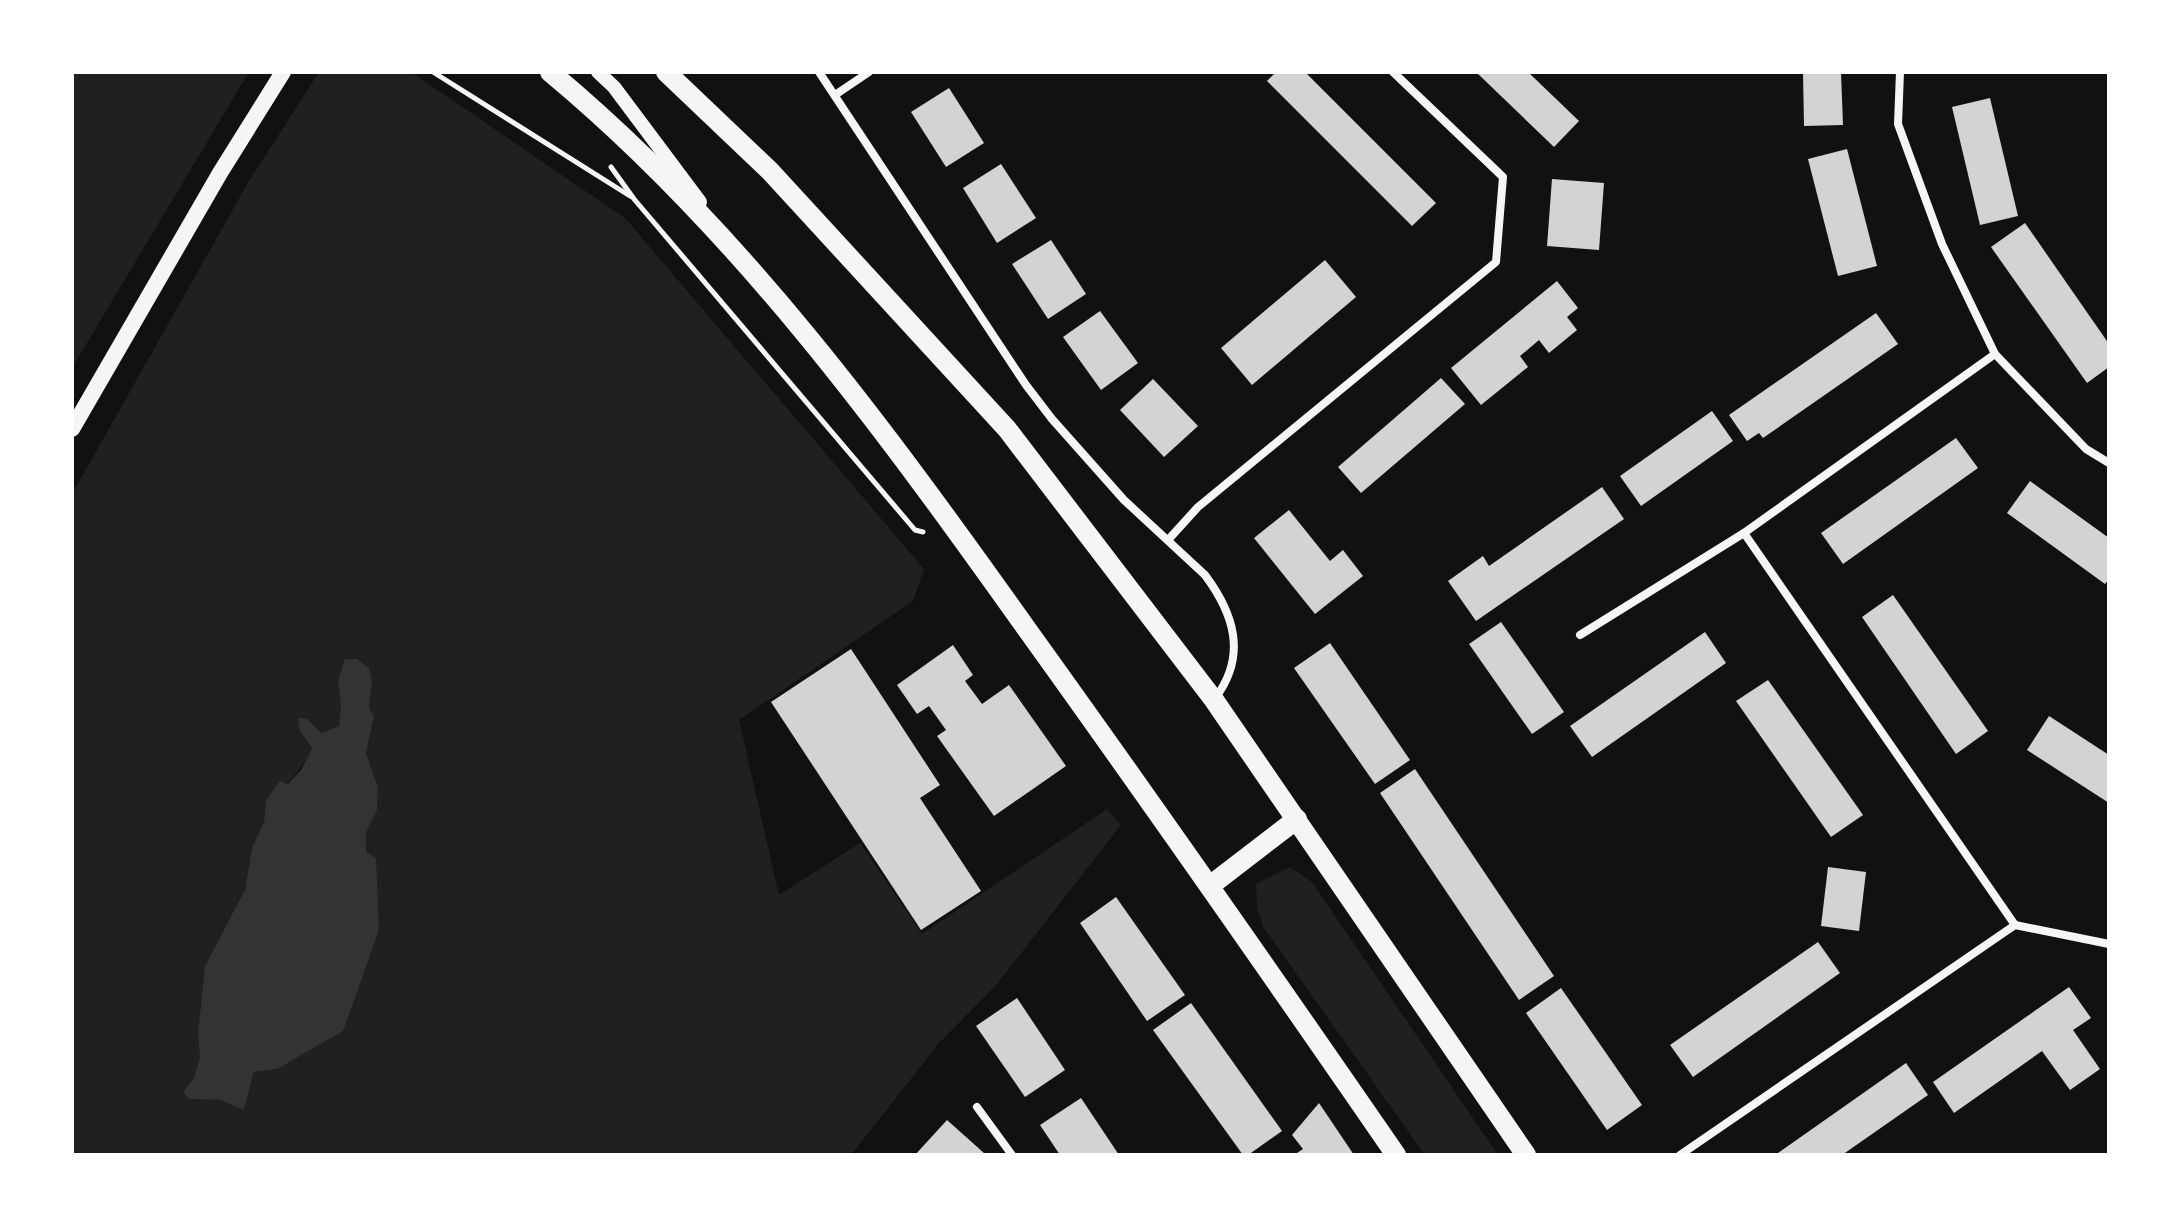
<svg xmlns="http://www.w3.org/2000/svg" width="2181" height="1227" font-family="Raleway,sans-serif">
<style>
.green{fill:#202020;fill-rule:evenodd}
.water{fill:#333}
.building{fill:#d3d3d3}
.lines{fill:none;stroke-linecap:round;stroke-linejoin:round}
.path{stroke:#f5f5f5;stroke-width:5}
.minor{stroke:#f5f5f5;stroke-width:8}
.tertiary{stroke:#f5f5f5;stroke-width:14}
.secondary{stroke:#f5f5f5;stroke-width:16}
.primary{stroke:#f5f5f5;stroke-width:20}
</style>
<rect width="100%" height="100%" fill="#111"/>
<g class="green">
<path d="M 72,72 L 249,72 L 72,368 Z"/>
<path d="M 319,72 L 411,72 L 625,218 L 924,569 L 913,601 L 739,720 L 779,895 L 860,843 L 922,934 L 1107,809 L 1121,825 L 997,984 L 940,1042 L 851,1155 L 72,1155 L 72,494 L 249,181 ZM 338,680 L 372,681 L 369,707 L 374,718 L 366,753 L 378,787 L 377,810 L 366,832 L 366,852 L 379,930 L 362,973 L 277,1069 L 254,1072 L 244,1110 L 220,1100 L 189,1099 L 183,1092 L 194,1078 L 201,1057 L 198,1033 L 205,966 L 245,888 L 252,848 L 264,821 L 266,800 C 289,783 300,773 312,747 L 300,731 L 321,734 L 339,726 L 341,705 Z"/>
<path d="M 1290,867 L 1312,882 L 1498,1155 L 1425,1155 L 1264,928 L 1257,909 L 1256,884 Z"/>
</g>
<path class="water" d="M 345,659 L 357,659 L 369,668 L 372,681 L 369,707 L 374,717 L 366,753 L 378,787 L 377,810 L 366,832 L 366,852 L 376,858 L 379,930 L 343,1031 L 277,1069 L 254,1072 L 244,1110 L 220,1100 L 189,1099 L 183,1092 L 194,1078 L 200,1057 L 198,1033 L 205,966 L 245,889 L 252,848 L 264,821 L 266,800 L 280,781 L 288,784 L 301,770 L 312,748 L 300,731 L 298,718 L 307,719 L 321,733 L 339,726 L 341,705 L 338,680 Z"/>
<g class="building">
<path d="M 1276,72 L 1305,72 L 1436,203 L 1412,226 L 1267,81 Z"/>
<path d="M 1476,72 L 1528,72 L 1579,121 L 1554,147 Z"/>
<path d="M 1803,72 L 1841,72 L 1843,125 L 1804,126 Z"/>
<path d="M 949,88 L 984,143 L 946,167 L 911,112 Z"/>
<path d="M 1990,98 L 2018,216 L 1980,225 L 1952,107 Z"/>
<path d="M 1847,149 L 1877,266 L 1838,276 L 1808,159 Z"/>
<path d="M 1001,164 L 1036,218 L 997,243 L 963,188 Z"/>
<path d="M 1552,179 L 1604,183 L 1599,250 L 1547,246 Z"/>
<path d="M 2025,223 L 2109,344 L 2109,367 L 2087,383 L 1991,247 Z"/>
<path d="M 1051,240 L 1086,294 L 1048,319 L 1012,264 Z"/>
<path d="M 1325,260 L 1356,297 L 1252,385 L 1221,348 Z"/>
<path d="M 1557,281 L 1578,308 L 1567,317 L 1577,330 L 1549,353 L 1539,340 L 1520,356 L 1528,367 L 1481,405 L 1451,368 Z"/>
<path d="M 1100,311 L 1138,363 L 1101,390 L 1063,337 Z"/>
<path d="M 1876,313 L 1898,344 L 1763,438 L 1759,433 L 1747,441 L 1729,415 Z"/>
<path d="M 1441,378 L 1465,404 L 1361,493 L 1338,467 Z"/>
<path d="M 1153,379 L 1198,426 L 1164,457 L 1120,410 Z"/>
<path d="M 1712,411 L 1733,441 L 1641,506 L 1620,476 Z"/>
<path d="M 1956,438 L 1978,468 L 1843,564 L 1821,533 Z"/>
<path d="M 2030,481 L 2109,538 L 2109,579 L 2105,584 L 2007,513 Z"/>
<path d="M 1602,487 L 1624,519 L 1476,621 L 1448,581 L 1483,556 L 1489,566 Z"/>
<path d="M 1289,510 L 1330,561 L 1343,550 L 1363,576 L 1315,614 L 1254,538 Z"/>
<path d="M 1893,595 L 1988,731 L 1956,754 L 1862,617 Z"/>
<path d="M 1501,622 L 1564,712 L 1532,734 L 1469,644 Z"/>
<path d="M 1705,632 L 1726,663 L 1592,757 L 1570,726 Z"/>
<path d="M 1330,643 L 1410,760 L 1375,784 L 1294,668 Z"/>
<path d="M 953,645 L 973,675 L 965,681 L 982,704 L 1009,685 L 1066,766 L 994,816 L 937,736 L 946,730 L 929,706 L 917,714 L 897,685 Z"/>
<path d="M 851,649 L 940,785 L 920,798 L 981,891 L 921,930 L 771,702 Z"/>
<path d="M 1768,680 L 1863,815 L 1831,837 L 1736,701 Z"/>
<path d="M 2049,716 L 2109,755 L 2109,803 L 2027,750 Z"/>
<path d="M 1415,769 L 1554,976 L 1519,1000 L 1380,793 Z"/>
<path d="M 1828,867 L 1866,872 L 1859,931 L 1821,926 Z"/>
<path d="M 1116,897 L 1185,995 L 1147,1021 L 1080,923 Z"/>
<path d="M 1818,942 L 1840,973 L 1693,1077 L 1670,1045 Z"/>
<path d="M 2069,987 L 2091,1018 L 2073,1030 L 2100,1069 L 2070,1090 L 2042,1051 L 1954,1113 L 1933,1082 Z"/>
<path d="M 1561,988 L 1642,1105 L 1607,1130 L 1526,1013 Z"/>
<path d="M 1017,998 L 1065,1070 L 1025,1097 L 976,1026 Z"/>
<path d="M 1191,1003 L 1282,1131 L 1248,1155 L 1243,1155 L 1153,1030 Z"/>
<path d="M 1906,1063 L 1928,1095 L 1842,1155 L 1775,1155 Z"/>
<path d="M 1081,1098 L 1119,1155 L 1060,1155 L 1040,1125 Z"/>
<path d="M 1319,1103 L 1354,1155 L 1294,1155 L 1303,1149 L 1292,1135 Z"/>
<path d="M 947,1120 L 984,1153 L 982,1155 L 915,1155 Z"/>
</g>
<g class="lines">
<g class="path">
<path d="M 433,72 L 630,196"/>
<path d="M 611,167 L 634,199 L 915,530 L 923,532"/>
</g>
<g class="minor">
<path d="M 819,72 L 1026,385 L 1052,419 L 1124,500 L 1205,575 C 1234,614 1247,655 1216,697"/>
<path d="M 1900,72 L 1898,124 L 1942,244 L 1995,354 L 2086,449 L 2109,463"/>
<path d="M 835,95 L 869,72"/>
<path d="M 1744,533 L 2015,925"/>
<path d="M 1168,540 L 1198,507 L 1496,262 L 1503,177 L 1393,72"/>
<path d="M 1580,635 L 1744,533 L 1995,354"/>
<path d="M 977,1107 L 1012,1155"/>
<path d="M 1680,1155 L 2015,925 L 2109,944"/>
</g>
<path class="tertiary" d="M 598,72 L 614,87 L 700,202"/>
<path class="secondary" d="M 72,429 L 220,173 L 283,72"/>
<g class="primary">
<path d="M 550,72 C 739,229 885,430 1026,628 C 1151,802 1274,978 1396,1155"/>
<path d="M 666,72 L 770,171 L 1007,429 L 1214,700 L 1526,1155"/>
<path d="M 1211,885 L 1297,819"/>
</g>
</g>
<rect width="2181" height="1227" fill="none" stroke="#ffffff" stroke-width="148"/>
</svg>
